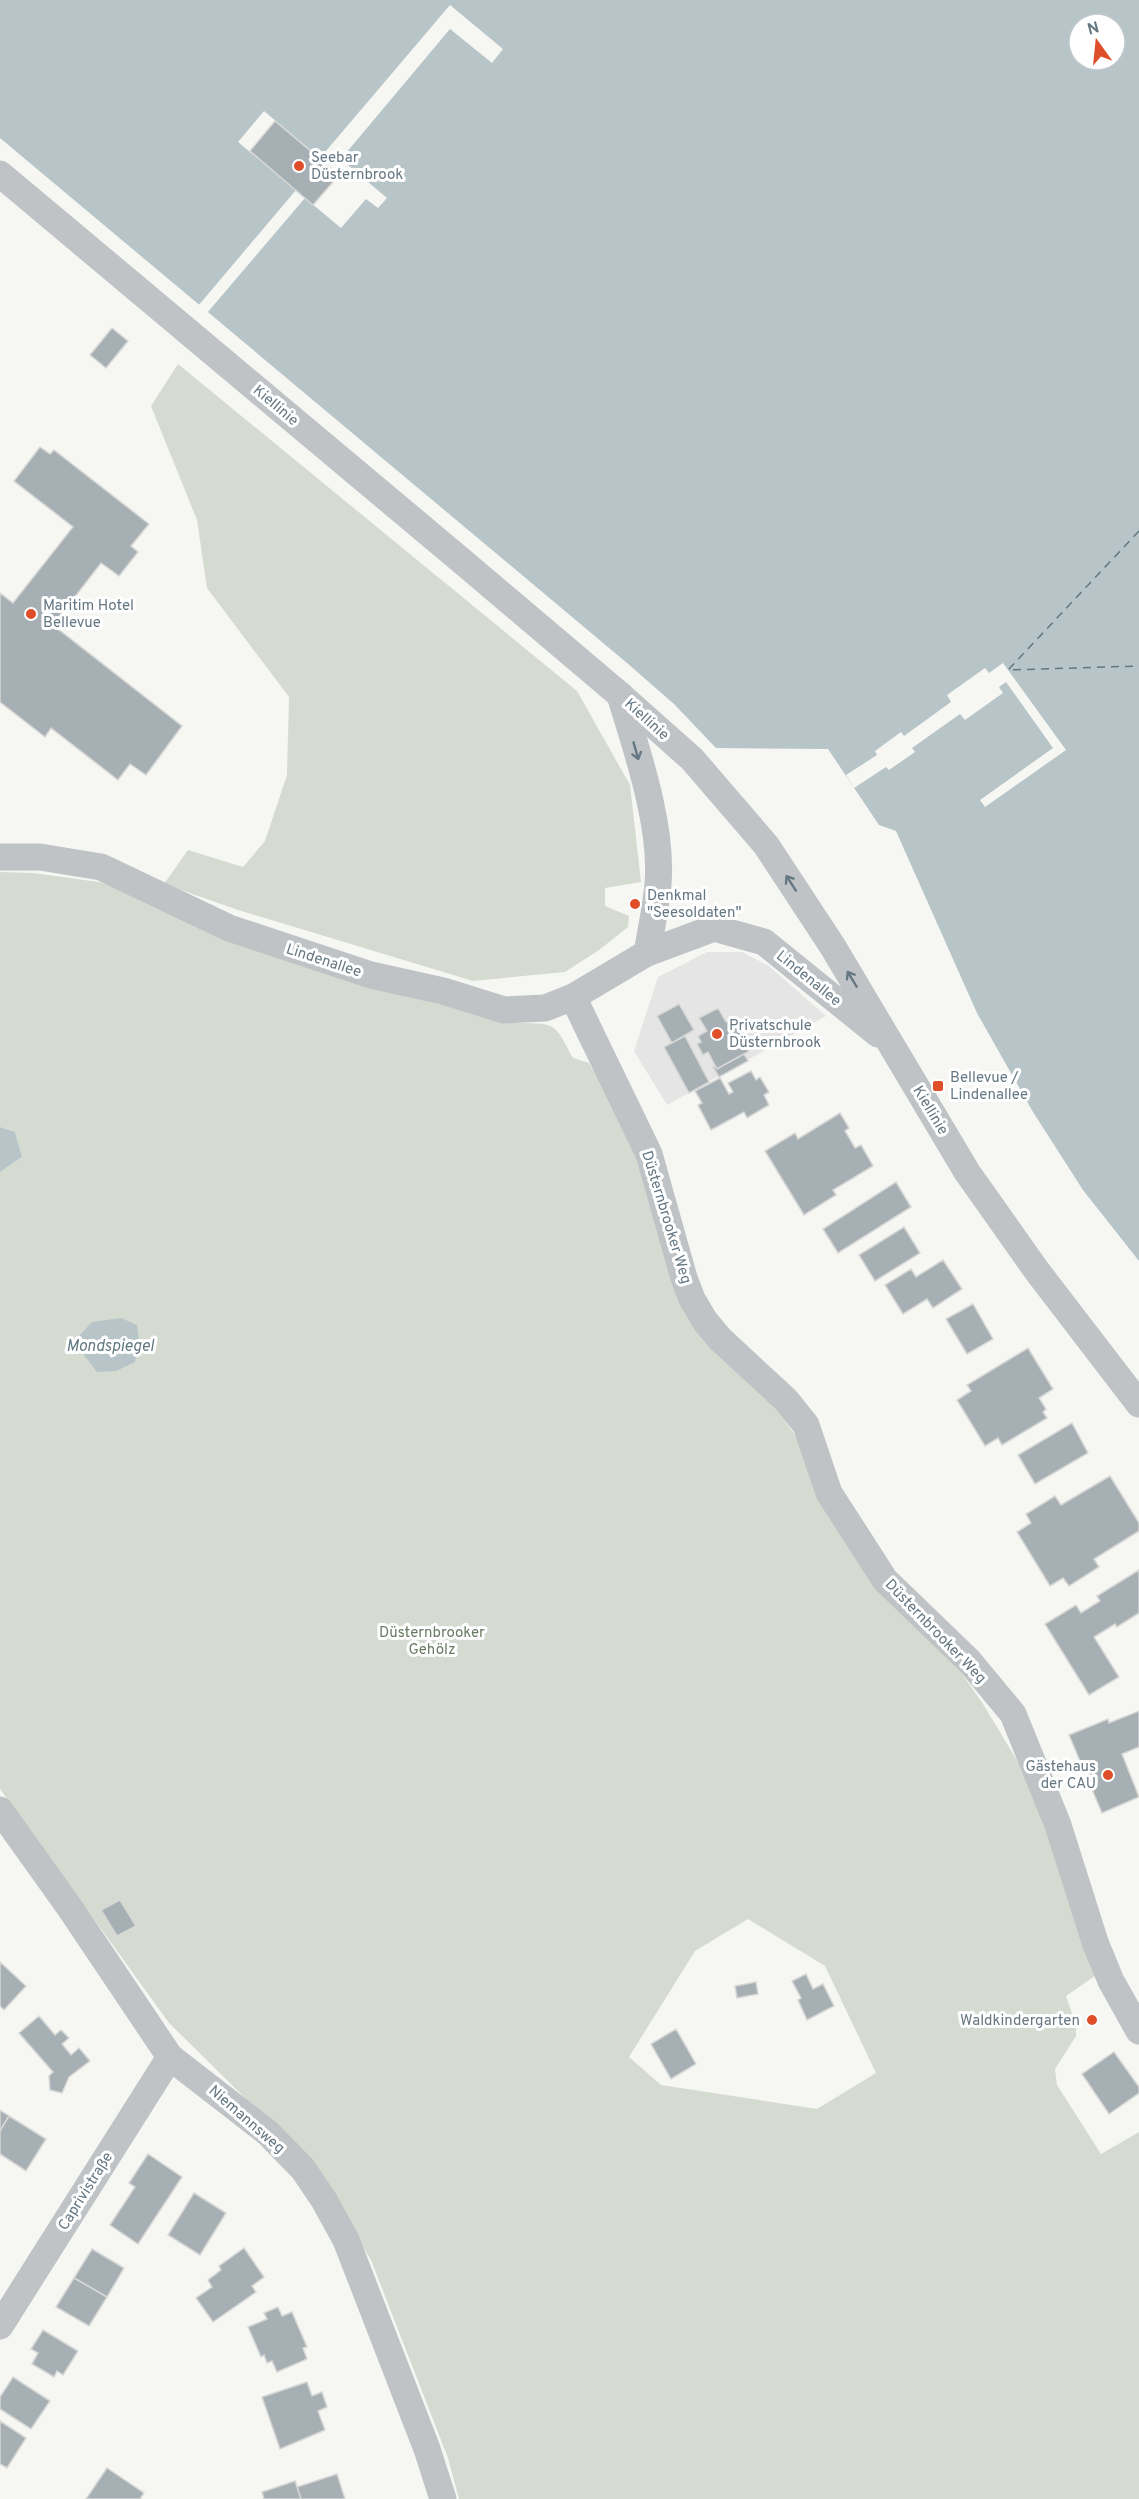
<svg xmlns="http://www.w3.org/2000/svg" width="1139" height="2499" font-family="Overpass,sans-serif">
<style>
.built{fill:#e4e5e4}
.green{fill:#d6dbd2;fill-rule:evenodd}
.water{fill:#b7c4c8;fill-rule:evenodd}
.pier{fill:#f6f6f3}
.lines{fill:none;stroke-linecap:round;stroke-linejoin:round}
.ferry{stroke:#617880;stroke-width:1.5;stroke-dasharray:8 6;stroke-linecap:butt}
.building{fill:#a6afb4;stroke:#d7d7d5;stroke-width:1.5}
.minor{stroke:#bfc3c6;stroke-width:27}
.oneway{stroke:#657783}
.poi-dot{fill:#e04e29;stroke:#fff;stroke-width:2}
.labels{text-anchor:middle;stroke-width:6;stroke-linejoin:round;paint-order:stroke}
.poi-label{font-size:15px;fill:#657783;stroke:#fff;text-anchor:start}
.street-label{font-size:15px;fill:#657783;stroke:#fff}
.park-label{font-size:15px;fill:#697b64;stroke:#fff}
.water-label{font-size:16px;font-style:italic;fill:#617880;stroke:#fff}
</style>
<rect width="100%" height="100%" fill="#f6f6f3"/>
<path class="built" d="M 707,952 L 742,952 L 769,966 L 826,1016 L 667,1105 L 634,1051 L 658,977 Z"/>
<g class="green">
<path d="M 178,364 L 577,691 L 630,785 L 641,882 L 605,888 L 605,906 L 629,916 L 628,927 L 599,950 L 565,972 L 473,981 L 238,910 L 164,884 L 188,850 L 243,867 L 265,841 L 287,775 L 289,697 L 207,588 L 197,520 L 151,406 Z"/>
<path d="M 0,872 L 33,873 L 99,882 L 151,898 L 323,972 L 519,1023 C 558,1023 555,1025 573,1058 L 589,1063 L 613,1103 L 644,1162 L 669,1249 L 772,1402 L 983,1704 L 1030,1782 L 1095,1976 L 1066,1996 L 1076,2025 L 1076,2036 L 1055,2069 L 1057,2085 L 1101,2154 L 1139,2132 L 1139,2499 L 459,2499 L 448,2458 L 371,2260 L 312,2164 L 169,2023 L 0,1789 L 0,1172 L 22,1157 L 15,1132 L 0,1127 ZM 748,1919 L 825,1966 L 876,2073 L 817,2109 L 661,2085 L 629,2057 L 695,1951 Z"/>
</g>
<g class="water">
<path d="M 0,0 L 1139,0 L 1139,1261 L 1083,1190 L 1033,1112 L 977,1013 L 896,831 L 879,825 L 828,749 L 716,748 L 674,704 L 627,663 L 0,138 ZM 1079,24 L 1115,24 L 1115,60 L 1079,60 Z"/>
<path d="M 0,1127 L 15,1132 L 22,1157 L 0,1172 Z"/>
<path d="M 121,1318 L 137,1325 L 139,1342 L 135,1362 L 116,1371 L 97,1372 L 84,1355 L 80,1335 L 92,1322 Z"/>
</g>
<g class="pier">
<path d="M 450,5 L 503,49 L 492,63 L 450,29 L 341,159 L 387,198 L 378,208 L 366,199 L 341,228 L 305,198 L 207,313 L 198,306 L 296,190 L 238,142 L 264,111 L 320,158 Z"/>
<path d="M 1003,663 L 1066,750 L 985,807 L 980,800 L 1053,748 L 1006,682 L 999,687 L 1003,693 L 965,720 L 960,714 L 912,748 L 915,752 L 889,770 L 886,767 L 854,788 L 846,775 L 877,755 L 875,751 L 901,732 L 904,736 L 951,702 L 947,695 L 985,668 L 989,673 Z"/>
</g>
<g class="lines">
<path class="ferry" d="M 1139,531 L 1008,670 L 1139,666"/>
</g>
<g class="building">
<path d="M 275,121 L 339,175 L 313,205 L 250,151 Z"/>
<path d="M 112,328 L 128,341 L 106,368 L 90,355 Z"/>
<path d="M 40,447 L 50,454 L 54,450 L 149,524 L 131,546 L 138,552 L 119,576 L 101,563 L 53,625 L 182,726 L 146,775 L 130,764 L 118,780 L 51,728 L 45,737 L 0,702 L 0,593 L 13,603 L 73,527 L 14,481 Z"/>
<path d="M 679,1004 L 694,1030 L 672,1043 L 657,1016 Z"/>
<path d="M 718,1008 L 726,1022 L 731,1019 L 739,1021 L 743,1029 L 742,1036 L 745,1036 L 749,1044 L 748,1052 L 717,1069 L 708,1052 L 703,1055 L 697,1044 L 701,1042 L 698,1036 L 707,1031 L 699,1018 Z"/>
<path d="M 685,1036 L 709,1082 L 689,1093 L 664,1047 Z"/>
<path d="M 744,1054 L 748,1061 L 719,1077 L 713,1067 L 715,1066 L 717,1069 Z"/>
<path d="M 751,1071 L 756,1080 L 760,1077 L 769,1092 L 764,1095 L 769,1105 L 747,1118 L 744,1112 L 711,1130 L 698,1105 L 702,1103 L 695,1091 L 720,1078 L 729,1094 L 733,1092 L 728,1083 Z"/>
<path d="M 840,1113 L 849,1128 L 845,1131 L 855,1148 L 861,1145 L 873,1166 L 833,1190 L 836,1195 L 804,1215 L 765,1151 L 795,1133 L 798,1139 Z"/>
<path d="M 896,1182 L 911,1207 L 838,1253 L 823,1229 Z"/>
<path d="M 904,1227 L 920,1253 L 875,1281 L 859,1255 Z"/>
<path d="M 943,1260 L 962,1289 L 933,1308 L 927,1299 L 903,1314 L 885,1285 L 911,1269 L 916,1277 Z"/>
<path d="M 973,1304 L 993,1339 L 967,1354 L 946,1319 Z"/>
<path d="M 1028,1348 L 1053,1389 L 1039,1398 L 1046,1409 L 1043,1412 L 1047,1418 L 1002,1445 L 998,1438 L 985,1446 L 957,1400 L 971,1391 L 967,1385 Z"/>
<path d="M 1072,1423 L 1088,1453 L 1035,1484 L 1018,1455 Z"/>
<path d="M 1110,1476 L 1139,1523 L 1139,1531 L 1094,1559 L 1099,1567 L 1069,1586 L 1063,1578 L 1050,1586 L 1017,1532 L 1031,1523 L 1026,1514 L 1055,1496 L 1061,1505 Z"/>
<path d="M 1139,1570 L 1139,1613 L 1117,1627 L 1115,1624 L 1094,1637 L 1119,1677 L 1089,1695 L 1045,1624 L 1076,1605 L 1081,1613 L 1100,1601 L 1097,1596 Z"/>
<path d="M 1139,1711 L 1139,1747 L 1122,1754 L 1139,1797 L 1102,1813 L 1069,1735 L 1108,1719 L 1109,1723 Z"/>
<path d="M 120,1900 L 136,1926 L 117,1936 L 101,1910 Z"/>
<path d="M 0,1962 L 26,1986 L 4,2010 L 0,2006 Z"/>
<path d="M 806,1974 L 813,1989 L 823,1984 L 834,2006 L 807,2020 L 798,2000 L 801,1998 L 792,1981 Z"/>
<path d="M 756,1982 L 758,1994 L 737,1998 L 735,1986 Z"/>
<path d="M 39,2016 L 55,2035 L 61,2030 L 69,2038 L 62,2044 L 71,2055 L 79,2048 L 90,2061 L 69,2077 L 62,2093 L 50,2090 L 49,2076 L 53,2072 L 19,2033 Z"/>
<path d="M 676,2029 L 696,2064 L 671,2079 L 651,2044 Z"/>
<path d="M 1114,2052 L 1139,2087 L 1139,2093 L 1109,2114 L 1082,2074 Z"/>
<path d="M 0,2110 L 9,2116 L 0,2131 Z"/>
<path d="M 9,2116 L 46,2139 L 26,2171 L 0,2154 L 0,2131 Z"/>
<path d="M 148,2154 L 182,2177 L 138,2244 L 110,2225 L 135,2187 L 129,2183 Z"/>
<path d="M 194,2193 L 226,2213 L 200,2255 L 168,2235 Z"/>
<path d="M 244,2248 L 264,2277 L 252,2286 L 256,2292 L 213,2322 L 196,2298 L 212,2287 L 208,2280 L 221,2270 L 219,2266 Z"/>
<path d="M 92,2249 L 124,2268 L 107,2297 L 74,2278 Z"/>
<path d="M 74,2278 L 107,2297 L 89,2326 L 56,2307 Z"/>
<path d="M 278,2307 L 282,2316 L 292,2312 L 307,2347 L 303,2348 L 307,2359 L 277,2372 L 272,2361 L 267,2363 L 264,2355 L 261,2357 L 248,2327 L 267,2319 L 264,2313 Z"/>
<path d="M 43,2330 L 78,2351 L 63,2375 L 57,2371 L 54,2377 L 32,2364 L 38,2353 L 31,2349 Z"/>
<path d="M 13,2377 L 50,2401 L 31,2429 L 0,2409 L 0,2397 Z"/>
<path d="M 307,2382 L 312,2396 L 322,2392 L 327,2407 L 318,2411 L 325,2430 L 280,2449 L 262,2397 Z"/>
<path d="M 0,2421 L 26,2438 L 7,2468 L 0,2464 Z"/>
<path d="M 107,2468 L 144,2493 L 140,2499 L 86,2499 Z"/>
<path d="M 337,2474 L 345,2499 L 301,2499 L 297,2487 Z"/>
<path d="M 295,2481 L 301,2499 L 264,2499 L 262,2492 Z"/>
</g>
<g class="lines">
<g class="minor">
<path d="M 0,174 L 457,557 L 620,695 L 692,759 L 766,845 L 833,947 L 967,1172 L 1037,1271 L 1139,1404"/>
<path d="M 620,695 C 637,751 663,826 658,884 C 656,907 651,930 647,953"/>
<path d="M 0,857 L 40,857 L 101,867 L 229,928 L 371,975 L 443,991 L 504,1010 L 545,1008 L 573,997 L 647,953 L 714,928 L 764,942 L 878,1034"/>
<path d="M 573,997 L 649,1154 L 684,1278 L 692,1299 L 705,1321 L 720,1339 L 786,1400 L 806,1425 L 829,1493 L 885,1580 L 969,1661 L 1013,1714 L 1058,1825 L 1095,1942 L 1111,1981 L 1139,2031"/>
<path d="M 0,1810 L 70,1908 L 170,2057 L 268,2133 L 303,2169 L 324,2200 L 346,2240 L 427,2449 L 443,2499"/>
<path d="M 0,2326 L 170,2057"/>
</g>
</g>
<defs><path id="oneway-shaft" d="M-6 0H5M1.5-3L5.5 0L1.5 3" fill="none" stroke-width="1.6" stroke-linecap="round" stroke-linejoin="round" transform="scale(1.5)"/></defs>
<g class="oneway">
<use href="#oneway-shaft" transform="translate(636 751) rotate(74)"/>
<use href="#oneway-shaft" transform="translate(791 883) rotate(-123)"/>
<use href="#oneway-shaft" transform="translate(852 979) rotate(-121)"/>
</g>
<g class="poi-dot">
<circle cx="299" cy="166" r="6"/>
<circle cx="31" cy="614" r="6"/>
<circle cx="635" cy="904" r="6"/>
<circle cx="717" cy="1034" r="6"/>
<rect x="932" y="1080" width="12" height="12" rx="3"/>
<circle cx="1108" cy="1775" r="6"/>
<circle cx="1092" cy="2020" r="6"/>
</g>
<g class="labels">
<g class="poi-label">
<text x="311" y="162">Seebar<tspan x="311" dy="17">Düsternbrook</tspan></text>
<text x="43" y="610">Maritim Hotel<tspan x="43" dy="17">Bellevue</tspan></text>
<text x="647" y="900">Denkmal<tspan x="647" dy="17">"Seesoldaten"</tspan></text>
<text x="729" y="1030">Privatschule<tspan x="729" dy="17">Düsternbrook</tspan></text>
<text x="950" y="1082">Bellevue /<tspan x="950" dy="17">Lindenallee</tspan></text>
<text x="1096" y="1771" text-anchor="end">Gästehaus<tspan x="1096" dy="17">der CAU</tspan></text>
<text x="1080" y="2025" text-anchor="end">Waldkindergarten</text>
</g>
<g class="street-label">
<text transform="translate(276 405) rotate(40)" y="5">Kiellinie</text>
<text transform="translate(647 719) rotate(42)" y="5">Kiellinie</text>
<text transform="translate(324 960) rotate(18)" y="5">Lindenallee</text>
<text transform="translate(809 978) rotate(39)" y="5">Lindenallee</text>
<text transform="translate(931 1110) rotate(59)" y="5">Kiellinie</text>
<text transform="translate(667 1217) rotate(73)" y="5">Düsternbrooker Weg</text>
<text transform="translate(936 1631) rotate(46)" y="5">Düsternbrooker Weg</text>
<text transform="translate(247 2119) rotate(41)" y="5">Niemannsweg</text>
<text transform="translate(85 2191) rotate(-58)" y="5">Caprivistraße</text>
</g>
<g class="park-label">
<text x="432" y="1637">Düsternbrooker<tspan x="432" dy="17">Gehölz</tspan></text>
</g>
<g class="water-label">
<text x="110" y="1351">Mondspiegel</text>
</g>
</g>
<g transform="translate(1097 42) rotate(345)"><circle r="28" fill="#ffffff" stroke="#c1c9cd" stroke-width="1.5"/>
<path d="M0-4.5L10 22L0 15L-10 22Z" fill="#e04e29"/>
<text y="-9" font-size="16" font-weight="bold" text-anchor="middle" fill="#657783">N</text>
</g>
</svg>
